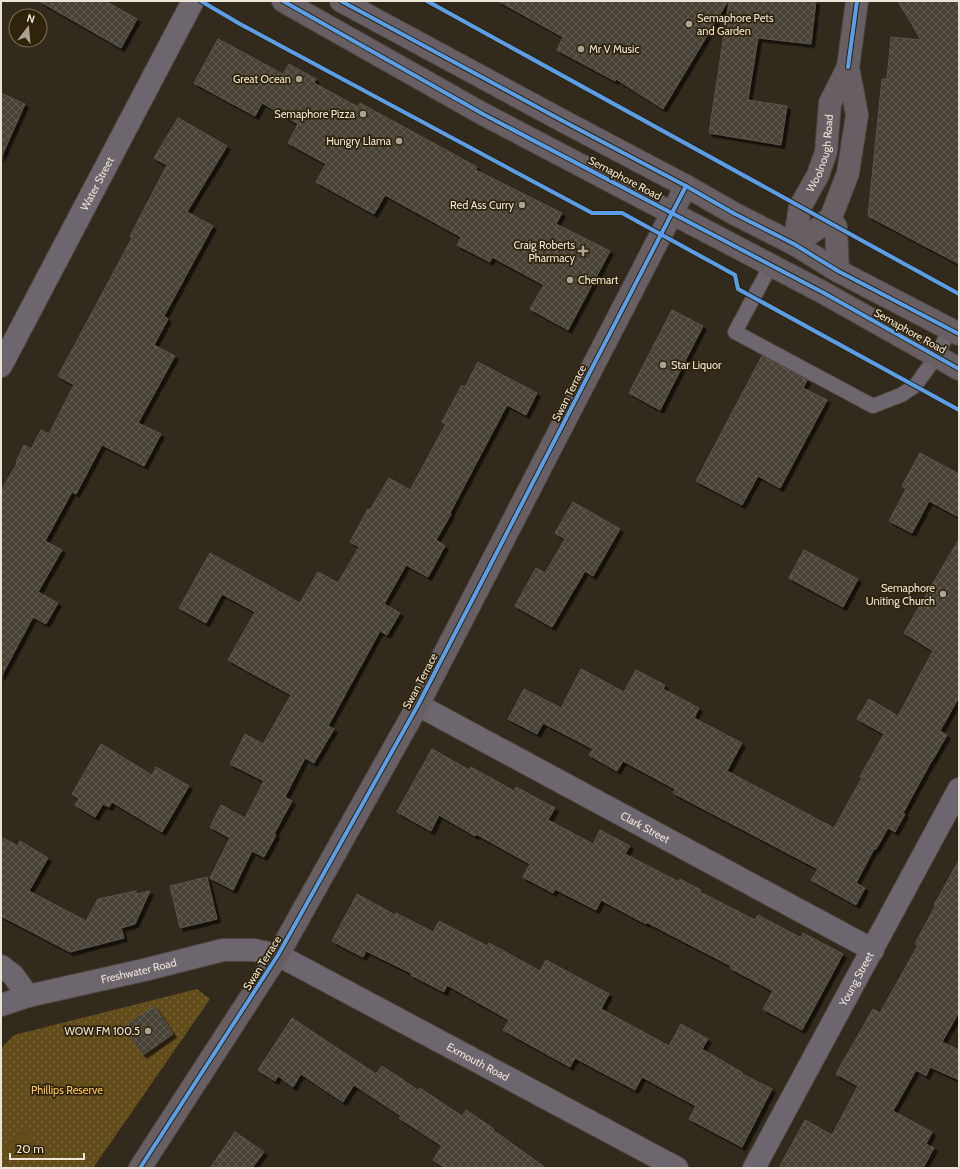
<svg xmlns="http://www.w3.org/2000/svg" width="960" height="1169" font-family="Cabin,sans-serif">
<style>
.grass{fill:url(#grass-dots)}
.garden{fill:#614c1a}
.building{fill:url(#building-cross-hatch);stroke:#5a544a;filter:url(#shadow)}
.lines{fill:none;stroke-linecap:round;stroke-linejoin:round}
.lane-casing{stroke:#4d473c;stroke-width:16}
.street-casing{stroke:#4d473c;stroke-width:24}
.secondary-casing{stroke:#4d473c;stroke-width:24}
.lane{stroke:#6e666f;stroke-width:14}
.street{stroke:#6e666f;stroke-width:22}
.secondary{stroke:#685f64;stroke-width:22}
.cycleway-casing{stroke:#2f230a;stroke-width:6}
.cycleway{stroke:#5a9eea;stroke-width:4}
.poi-dot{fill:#aba495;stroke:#2f230a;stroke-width:1.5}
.labels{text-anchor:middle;stroke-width:3.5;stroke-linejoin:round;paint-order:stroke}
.poi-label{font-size:11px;fill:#ece5d6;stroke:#2f230a;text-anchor:end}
.street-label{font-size:11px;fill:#ece5d6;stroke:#2f230a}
.park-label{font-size:11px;fill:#fac64d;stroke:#2f230a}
</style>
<defs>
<pattern id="grass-dots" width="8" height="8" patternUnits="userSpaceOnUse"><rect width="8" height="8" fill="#614c1a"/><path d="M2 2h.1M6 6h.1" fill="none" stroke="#78663b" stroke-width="1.8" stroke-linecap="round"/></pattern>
<pattern id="building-cross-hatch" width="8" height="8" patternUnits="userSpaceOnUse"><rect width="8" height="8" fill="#474236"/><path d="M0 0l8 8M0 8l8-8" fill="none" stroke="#625d52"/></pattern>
<filter id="shadow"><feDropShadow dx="3.5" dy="3.5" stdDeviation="0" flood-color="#0009"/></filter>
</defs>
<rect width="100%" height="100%" fill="#312a1d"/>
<path class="grass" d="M 197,989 L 210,999 L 93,1168 L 1,1168 L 1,1048 L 14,1035 Z"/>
<path class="garden" d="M 26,1129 L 38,1145 L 15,1163 L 3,1146 Z"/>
<g class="building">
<path d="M 39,1 L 105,1 L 137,19 L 121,48 Z"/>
<path d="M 498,1 L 728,1 L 663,109 L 616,79 L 615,81 L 557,50 L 563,37 Z"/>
<path d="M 729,1 L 816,1 L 811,44 L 758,38 L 748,100 L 787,106 L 781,145 L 709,133 Z"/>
<path d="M 898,1 L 959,1 L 959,264 L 868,216 L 882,79 L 887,79 L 891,37 L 921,40 Z"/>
<path d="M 218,39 L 283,74 L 289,64 L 316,79 L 314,83 L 358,107 L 360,103 L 477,167 L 476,170 L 562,213 L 556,224 L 610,251 L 568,330 L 530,309 L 544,285 L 492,257 L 490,262 L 457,245 L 461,237 L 385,195 L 374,214 L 316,182 L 326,164 L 288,143 L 298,124 L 262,103 L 255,116 L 194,83 Z"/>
<path d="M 1,93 L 25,104 L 1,158 Z"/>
<path d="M 178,118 L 227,146 L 187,212 L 213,226 L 164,316 L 168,319 L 154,345 L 175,356 L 138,423 L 161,434 L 144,466 L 102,445 L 76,494 L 72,492 L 45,541 L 62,550 L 38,592 L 58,603 L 46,624 L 33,617 L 1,677 L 1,491 L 17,463 L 16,462 L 24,445 L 31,449 L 41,430 L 49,434 L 74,385 L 58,376 L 132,238 L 130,236 L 167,165 L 154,158 Z"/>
<path d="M 672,310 L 703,326 L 660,410 L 629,393 Z"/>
<path d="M 762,356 L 807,380 L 803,388 L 827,400 L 780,488 L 758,476 L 742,505 L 696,481 Z"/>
<path d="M 478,362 L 537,393 L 526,415 L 507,405 L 450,513 L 451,514 L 436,540 L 445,546 L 428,577 L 406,565 L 384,604 L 400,613 L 387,635 L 380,631 L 328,726 L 334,729 L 314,763 L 305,758 L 285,797 L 292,801 L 274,834 L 276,835 L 264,857 L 252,851 L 233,890 L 210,878 L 230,838 L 210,827 L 221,805 L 245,818 L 264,781 L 230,764 L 245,734 L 263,744 L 291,695 L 228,660 L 255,612 L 222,594 L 206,623 L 179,608 L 210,553 L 300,603 L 318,572 L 338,583 L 359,547 L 350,542 L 368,509 L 370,510 L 389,478 L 410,490 L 446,424 L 442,422 L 462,385 L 465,387 Z"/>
<path d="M 920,453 L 959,474 L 959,517 L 929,501 L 912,533 L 889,521 L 906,489 L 902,486 Z"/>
<path d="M 573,502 L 620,529 L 593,576 L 585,571 L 552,627 L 515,606 L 536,568 L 545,573 L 565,539 L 555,533 Z"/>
<path d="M 959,539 L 959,697 L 940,731 L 947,735 L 932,761 L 932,760 L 903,813 L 905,814 L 895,832 L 888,828 L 876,849 L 874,849 L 856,883 L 865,888 L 856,905 L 811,880 L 818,869 L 673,793 L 675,789 L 623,761 L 617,771 L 589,755 L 593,749 L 543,723 L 537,734 L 508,719 L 524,689 L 561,708 L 581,669 L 624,692 L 636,670 L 665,685 L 663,689 L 699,708 L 694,718 L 742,743 L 727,771 L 834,828 L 862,778 L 860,777 L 884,734 L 857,719 L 869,699 L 898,716 L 933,651 L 904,633 Z"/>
<path d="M 804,550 L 858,579 L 843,607 L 789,578 Z"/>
<path d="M 101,744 L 152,775 L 156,767 L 189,786 L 162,832 L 112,802 L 109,807 L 103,804 L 95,817 L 75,805 L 79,799 L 72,794 Z"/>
<path d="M 432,749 L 469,770 L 471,767 L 514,791 L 516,787 L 555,808 L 548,820 L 593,844 L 600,830 L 630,846 L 625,854 L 679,882 L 680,879 L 701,890 L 700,892 L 755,920 L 758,915 L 801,938 L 803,933 L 843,954 L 802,1030 L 763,1009 L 773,991 L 730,968 L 731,966 L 646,922 L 646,924 L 601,900 L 596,910 L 555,889 L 553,893 L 523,877 L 530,864 L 476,834 L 475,836 L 439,815 L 431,831 L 397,812 Z"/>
<path d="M 1,837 L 18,846 L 20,841 L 48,858 L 29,891 L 86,921 L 98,899 L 136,891 L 136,894 L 150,891 L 135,924 L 121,928 L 124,938 L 70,952 L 1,916 Z"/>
<path d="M 959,860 L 959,1012 L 942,1042 L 959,1050 L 959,1080 L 930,1067 L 926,1076 L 916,1070 L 893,1111 L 932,1132 L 926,1144 L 934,1148 L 923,1168 L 779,1168 L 805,1120 L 832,1135 L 858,1086 L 836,1074 L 873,1009 L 880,1013 L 918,945 L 915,944 L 935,906 L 934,905 Z"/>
<path d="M 207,877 L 217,919 L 180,928 L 170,886 Z"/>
<path d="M 357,894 L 395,915 L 396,913 L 433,932 L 439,921 L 487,946 L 489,943 L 540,971 L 546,960 L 609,994 L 601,1009 L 669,1046 L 681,1024 L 708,1039 L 702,1049 L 743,1073 L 742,1074 L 772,1089 L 742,1147 L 689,1119 L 696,1106 L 642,1077 L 635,1090 L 575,1058 L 570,1067 L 503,1030 L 509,1020 L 447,985 L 444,992 L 411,975 L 411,973 L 366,951 L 363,957 L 332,941 Z"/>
<path d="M 154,1006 L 173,1034 L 143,1055 L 123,1027 Z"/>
<path d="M 292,1018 L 376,1074 L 382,1066 L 418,1090 L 420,1088 L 462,1116 L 466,1110 L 494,1129 L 493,1130 L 546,1168 L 445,1168 L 433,1160 L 442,1146 L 399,1118 L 401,1116 L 354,1085 L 343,1102 L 301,1074 L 293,1087 L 278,1076 L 275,1081 L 258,1070 Z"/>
<path d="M 235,1132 L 264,1152 L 252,1168 L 210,1168 Z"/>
</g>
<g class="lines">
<g class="lane-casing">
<path id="lane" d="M 771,265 L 735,332 L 873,406 L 901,395 L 915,386 L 936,357 L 950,329"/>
</g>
<g class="street-casing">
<g id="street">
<path id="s1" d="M 1,366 L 193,1"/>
<path id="s2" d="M 418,705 L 873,950"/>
<path d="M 1,966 L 13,975 L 28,996"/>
<path id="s3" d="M 1,1005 L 28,996 L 144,970 L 223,950 L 254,950 L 278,955 L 677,1168"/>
<path id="s4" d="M 754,1168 L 959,789"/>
</g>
</g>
<g class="secondary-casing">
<g id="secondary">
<path d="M 283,1 L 483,114 L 824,293 L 959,369"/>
<path d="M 341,1 L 563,121 L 686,186 L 735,214 L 794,244 L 838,271 L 959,334"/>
<path d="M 830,220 L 836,227 L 838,271"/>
<path d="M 794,244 L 820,227 L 826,221 L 830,220 L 848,173 L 857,115 L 848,67 L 857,1"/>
<path id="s5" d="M 794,244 L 800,207 L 818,175 L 826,152 L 830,103 L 848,67"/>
<path d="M 140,1168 L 278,955 L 418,705 L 686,186"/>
</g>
</g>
<use href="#lane" class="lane"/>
<use href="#street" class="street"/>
<use href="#secondary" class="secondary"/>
<g class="cycleway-casing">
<g id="cycleway">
<path d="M 201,1 L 240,24 L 592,213 L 622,213 L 735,275 L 738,289 L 959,410"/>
<path d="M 283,1 L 483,114 L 824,293 L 959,369"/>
<path d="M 341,1 L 563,121 L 686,186 L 735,214 L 794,244 L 838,271 L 959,334"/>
<path d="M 427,1 L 959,294"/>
<path d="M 848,67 L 857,1"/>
<path d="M 140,1168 L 278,955 L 418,705 L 686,186"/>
</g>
</g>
<use href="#cycleway" class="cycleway"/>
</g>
<g class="poi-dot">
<circle cx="689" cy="24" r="4"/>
<circle cx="581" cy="49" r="4"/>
<circle cx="299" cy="79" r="4"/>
<circle cx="363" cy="114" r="4"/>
<circle cx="399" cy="141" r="4"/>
<circle cx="522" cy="205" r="4"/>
<path d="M581 245h4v4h4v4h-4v4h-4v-4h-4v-4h4z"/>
<circle cx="570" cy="280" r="4"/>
<circle cx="663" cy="365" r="4"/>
<circle cx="943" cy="594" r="4"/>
<circle cx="148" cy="1031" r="4"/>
</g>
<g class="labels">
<g class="poi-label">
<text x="697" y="22" text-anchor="start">Semaphore Pets<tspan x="697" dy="13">and Garden</tspan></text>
<text x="589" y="53" text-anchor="start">Mr V Music</text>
<text x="291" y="83">Great Ocean</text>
<text x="355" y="118">Semaphore Pizza</text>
<text x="391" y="145">Hungry Llama</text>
<text x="514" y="209">Red Ass Curry</text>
<text x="575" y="249">Craig Roberts<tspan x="575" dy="13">Pharmacy</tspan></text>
<text x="578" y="284" text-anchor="start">Chemart</text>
<text x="671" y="369" text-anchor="start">Star Liquor</text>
<text x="935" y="592">Semaphore<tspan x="935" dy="13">Uniting Church</tspan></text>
<text x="140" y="1035">WOW FM 100.5</text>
</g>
<g class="street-label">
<text dy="4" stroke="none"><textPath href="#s5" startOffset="96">Woolnough Road</textPath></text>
<text transform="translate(625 178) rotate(28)" y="4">Semaphore Road</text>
<text dy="4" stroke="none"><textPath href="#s1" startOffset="206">Water Street</textPath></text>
<text transform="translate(910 331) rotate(29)" y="4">Semaphore Road</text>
<text transform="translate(569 393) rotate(-63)" y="4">Swan Terrace</text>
<text transform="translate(420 681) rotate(-62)" y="4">Swan Terrace</text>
<text dy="4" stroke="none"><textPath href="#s2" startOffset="258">Clark Street</textPath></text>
<text transform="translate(262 963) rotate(-58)" y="4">Swan Terrace</text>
<text dy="4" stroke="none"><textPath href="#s3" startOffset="142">Freshwater Road</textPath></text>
<text dy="4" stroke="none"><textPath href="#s4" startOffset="215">Young Street</textPath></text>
<text dy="4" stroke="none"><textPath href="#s3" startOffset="511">Exmouth Road</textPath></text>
</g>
<g class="park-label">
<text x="67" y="1094">Phillips Reserve</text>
</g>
</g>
<rect width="960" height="1169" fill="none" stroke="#ece5d6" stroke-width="4"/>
<g transform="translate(28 28) rotate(16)"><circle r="19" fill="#2f230a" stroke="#7b715c"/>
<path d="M0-3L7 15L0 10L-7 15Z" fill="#aba495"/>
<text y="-6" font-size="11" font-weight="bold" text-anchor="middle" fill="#ece5d6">N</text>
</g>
<path d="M10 1153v6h74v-6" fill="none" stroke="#ece5d6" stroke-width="2"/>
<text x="16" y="1153" font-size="12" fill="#ece5d6" stroke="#2f230a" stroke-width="3" paint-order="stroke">20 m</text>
</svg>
